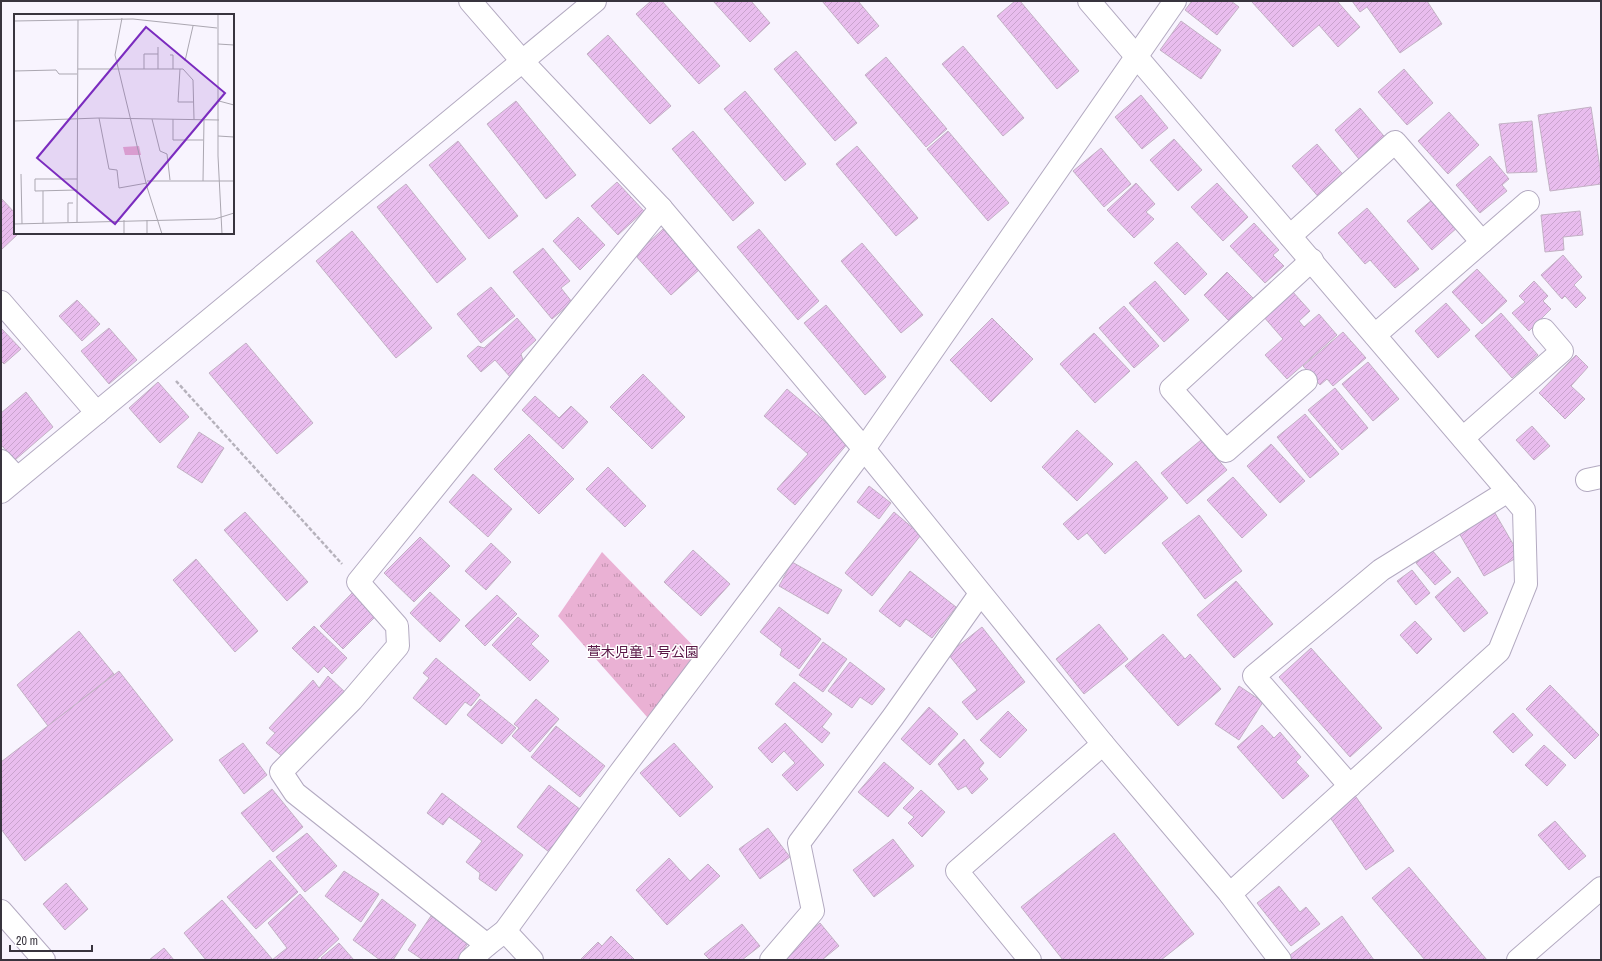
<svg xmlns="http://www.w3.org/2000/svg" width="1602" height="961" font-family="'Archivo Narrow','Noto Sans JP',sans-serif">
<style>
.park{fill:url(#park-tufts)}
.building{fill:url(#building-hatch);stroke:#c3b1c5}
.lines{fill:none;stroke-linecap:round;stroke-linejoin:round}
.minor-casing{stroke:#b3aac1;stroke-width:24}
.path{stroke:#b6b2bc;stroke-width:2.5;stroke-dasharray:4 2;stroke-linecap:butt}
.minor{stroke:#fff;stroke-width:22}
.labels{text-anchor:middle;stroke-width:3;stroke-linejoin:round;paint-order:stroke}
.park-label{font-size:14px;fill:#591746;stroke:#fff}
.inset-road{fill:none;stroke:#aba7b1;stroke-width:1}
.view{fill:#7b2cbf;fill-opacity:0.15;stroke:#7b2cbf;stroke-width:2}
.inset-edge{fill:none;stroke:#38343e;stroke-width:2}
</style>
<defs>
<pattern id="park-tufts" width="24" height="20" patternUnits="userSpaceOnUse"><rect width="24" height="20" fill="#eab1d4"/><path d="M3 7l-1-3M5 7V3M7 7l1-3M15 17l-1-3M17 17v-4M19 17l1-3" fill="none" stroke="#bf91ad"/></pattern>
<pattern id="building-hatch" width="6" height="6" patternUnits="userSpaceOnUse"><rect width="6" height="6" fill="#e9bdee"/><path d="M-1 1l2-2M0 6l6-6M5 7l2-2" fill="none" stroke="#c9a3cd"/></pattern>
</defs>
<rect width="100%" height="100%" fill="#f8f4fe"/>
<path class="park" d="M 602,552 L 706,659 L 655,726 L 558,616 Z"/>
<g class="building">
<path d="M 651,1 L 662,1 L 720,66 L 699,84 L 636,14 Z"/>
<path d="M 713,1 L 751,1 L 770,23 L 750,42 Z"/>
<path d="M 822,1 L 858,1 L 879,26 L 858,44 Z"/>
<path d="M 1015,1 L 1020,1 L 1079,71 L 1057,89 L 997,16 Z"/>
<path d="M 1192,1 L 1231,1 L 1239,7 L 1217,35 L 1185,10 Z"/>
<path d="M 1251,1 L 1337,1 L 1360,27 L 1338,47 L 1319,25 L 1293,47 Z"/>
<path d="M 1352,1 L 1427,1 L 1442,24 L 1400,53 L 1367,7 L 1360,12 Z"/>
<path d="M 1181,21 L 1221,50 L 1201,79 L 1160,50 Z"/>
<path d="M 608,35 L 671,106 L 650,124 L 587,54 Z"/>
<path d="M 963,46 L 1024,118 L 1003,136 L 942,64 Z"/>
<path d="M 796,51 L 857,123 L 835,141 L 774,69 Z"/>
<path d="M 886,57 L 947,129 L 926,147 L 865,75 Z"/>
<path d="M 1404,69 L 1433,103 L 1407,125 L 1378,92 Z"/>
<path d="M 745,91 L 806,164 L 785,181 L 724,109 Z"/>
<path d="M 1141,95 L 1168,128 L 1142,149 L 1115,117 Z"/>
<path d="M 516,101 L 576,175 L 546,199 L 487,124 Z"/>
<path d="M 1591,107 L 1601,175 L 1601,184 L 1550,191 L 1538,115 Z"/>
<path d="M 1360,108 L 1389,142 L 1363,164 L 1335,130 Z"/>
<path d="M 1449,112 L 1479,145 L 1448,174 L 1418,141 Z"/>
<path d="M 1532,121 L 1537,172 L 1507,173 L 1499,124 Z"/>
<path d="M 693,131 L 754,203 L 733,221 L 672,149 Z"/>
<path d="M 948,131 L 1009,203 L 988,221 L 927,149 Z"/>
<path d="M 1174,139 L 1202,170 L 1178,191 L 1150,160 Z"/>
<path d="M 458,141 L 518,216 L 489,239 L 429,165 Z"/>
<path d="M 1317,144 L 1346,178 L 1321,200 L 1292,166 Z"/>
<path d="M 857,146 L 918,218 L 896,236 L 836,164 Z"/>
<path d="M 1101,148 L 1131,184 L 1104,207 L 1073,171 Z"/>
<path d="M 1490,156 L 1509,179 L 1502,185 L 1507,191 L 1480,213 L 1456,185 Z"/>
<path d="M 617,182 L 644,211 L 618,235 L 591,206 Z"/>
<path d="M 1136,183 L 1155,204 L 1146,212 L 1154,219 L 1134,238 L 1107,210 Z"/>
<path d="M 1217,183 L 1248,217 L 1223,241 L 1191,207 Z"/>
<path d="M 406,184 L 466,259 L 437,283 L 377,207 Z"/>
<path d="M 1,198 L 15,213 L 15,233 L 19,233 L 1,250 Z"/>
<path d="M 1433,199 L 1458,227 L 1432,250 L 1407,221 Z"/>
<path d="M 1367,208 L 1419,269 L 1395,288 L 1370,260 L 1365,264 L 1338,233 Z"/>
<path d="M 1580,211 L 1583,235 L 1563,237 L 1564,250 L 1545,252 L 1541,215 Z"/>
<path d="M 578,217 L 605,245 L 580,270 L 553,241 Z"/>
<path d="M 1254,223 L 1279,250 L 1273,255 L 1284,266 L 1265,283 L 1230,246 Z"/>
<path d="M 663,229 L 700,269 L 671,295 L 635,255 Z"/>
<path d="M 759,229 L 819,301 L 798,320 L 737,247 Z"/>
<path d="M 352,231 L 432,328 L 396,358 L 316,261 Z"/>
<path d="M 1177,242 L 1207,274 L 1185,295 L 1154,263 Z"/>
<path d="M 862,243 L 923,315 L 901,333 L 841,261 Z"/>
<path d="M 543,248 L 570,281 L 561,288 L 572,302 L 552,319 L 513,272 Z"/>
<path d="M 1563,255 L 1582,277 L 1574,285 L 1586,298 L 1576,308 L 1565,296 L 1562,299 L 1541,275 Z"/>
<path d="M 1477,269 L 1507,301 L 1482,324 L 1452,292 Z"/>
<path d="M 1227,272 L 1254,299 L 1230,322 L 1204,295 Z"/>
<path d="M 1155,281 L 1189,320 L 1164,342 L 1129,303 Z"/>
<path d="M 1534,281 L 1548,296 L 1543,301 L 1551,309 L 1529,331 L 1512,313 L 1525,302 L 1519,296 Z"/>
<path d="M 491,287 L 515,316 L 481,343 L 457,314 Z"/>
<path d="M 1292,291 L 1310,311 L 1299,321 L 1304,327 L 1319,314 L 1337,335 L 1287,379 L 1265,355 L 1283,339 L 1263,316 Z"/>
<path d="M 77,300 L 100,324 L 82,341 L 59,316 Z"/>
<path d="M 1446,303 L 1470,330 L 1438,358 L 1415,331 Z"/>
<path d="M 826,305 L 886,377 L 865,395 L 804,323 Z"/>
<path d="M 1124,306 L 1159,346 L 1134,368 L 1099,328 Z"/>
<path d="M 1501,313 L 1538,355 L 1512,378 L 1475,336 Z"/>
<path d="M 517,318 L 536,340 L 521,354 L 525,366 L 511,378 L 495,360 L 481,372 L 467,356 L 478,346 L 484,348 Z"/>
<path d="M 992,318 L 1033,359 L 991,402 L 950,360 Z"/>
<path d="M 1,328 L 21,349 L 4,364 L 1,361 Z"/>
<path d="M 109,328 L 137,360 L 109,384 L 81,351 Z"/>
<path d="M 1343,332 L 1366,358 L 1333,386 L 1327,379 L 1320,385 L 1303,366 Z"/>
<path d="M 1094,333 L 1130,371 L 1095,403 L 1060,364 Z"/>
<path d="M 246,343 L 313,423 L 277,454 L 209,373 Z"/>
<path d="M 1576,355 L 1588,367 L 1571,386 L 1585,399 L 1565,419 L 1539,393 Z"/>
<path d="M 1368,362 L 1399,399 L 1373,421 L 1342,384 Z"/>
<path d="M 643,374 L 685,417 L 652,449 L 610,407 Z"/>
<path d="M 158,382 L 189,417 L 160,443 L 129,408 Z"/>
<path d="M 1335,388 L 1368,428 L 1342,450 L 1308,410 Z"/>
<path d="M 787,389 L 849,442 L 795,505 L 777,489 L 808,454 L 764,416 Z"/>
<path d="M 26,392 L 53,427 L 15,460 L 1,445 L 1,413 Z"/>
<path d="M 535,396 L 559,418 L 571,406 L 588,422 L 563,449 L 522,410 Z"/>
<path d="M 1305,414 L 1339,454 L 1310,478 L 1277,437 Z"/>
<path d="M 1532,426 L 1550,446 L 1534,460 L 1516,440 Z"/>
<path d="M 1077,430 L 1113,464 L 1077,501 L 1042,467 Z"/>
<path d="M 199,432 L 224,448 L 202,483 L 177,467 Z"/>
<path d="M 529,434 L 574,479 L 539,514 L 494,469 Z"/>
<path d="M 1201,440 L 1227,470 L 1187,504 L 1161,473 Z"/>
<path d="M 1271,444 L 1305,481 L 1280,503 L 1247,466 Z"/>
<path d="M 1136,461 L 1168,498 L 1105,554 L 1087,533 L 1078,540 L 1063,524 Z"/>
<path d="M 608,467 L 646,506 L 625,527 L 586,489 Z"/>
<path d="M 473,474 L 512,509 L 488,537 L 449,502 Z"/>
<path d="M 1233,477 L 1267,515 L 1242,538 L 1207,500 Z"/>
<path d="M 869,486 L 891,503 L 879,519 L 857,502 Z"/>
<path d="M 245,512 L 308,582 L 287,601 L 224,530 Z"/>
<path d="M 894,512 L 921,535 L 872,596 L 845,573 Z"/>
<path d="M 1495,513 L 1520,556 L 1484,576 L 1459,533 Z"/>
<path d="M 1199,515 L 1242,571 L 1205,599 L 1162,543 Z"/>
<path d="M 420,537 L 450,566 L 414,602 L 384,573 Z"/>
<path d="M 491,543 L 511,562 L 486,590 L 465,571 Z"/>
<path d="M 1431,549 L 1451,572 L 1435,585 L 1416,563 Z"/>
<path d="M 693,550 L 730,584 L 701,616 L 664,582 Z"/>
<path d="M 196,559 L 258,631 L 235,652 L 173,580 Z"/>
<path d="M 792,562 L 842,590 L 828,614 L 779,586 Z"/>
<path d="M 1412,570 L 1430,593 L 1416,605 L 1397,581 Z"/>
<path d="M 910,571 L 956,607 L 932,638 L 906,619 L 900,627 L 879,611 Z"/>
<path d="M 1458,577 L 1488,613 L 1464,632 L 1435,597 Z"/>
<path d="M 1236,581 L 1273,624 L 1234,658 L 1197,615 Z"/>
<path d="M 353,592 L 376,616 L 343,649 L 320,626 Z"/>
<path d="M 430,592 L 460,620 L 440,642 L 410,613 Z"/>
<path d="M 497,595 L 517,614 L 485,646 L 465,626 Z"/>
<path d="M 779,607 L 821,639 L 799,669 L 780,655 L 782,649 L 760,632 Z"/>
<path d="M 518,617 L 539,636 L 531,644 L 549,661 L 530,681 L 492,645 Z"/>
<path d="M 1415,621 L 1432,639 L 1417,654 L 1400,635 Z"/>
<path d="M 1099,624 L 1128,659 L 1084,694 L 1056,659 Z"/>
<path d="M 314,626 L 347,658 L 332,674 L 324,666 L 318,673 L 292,648 Z"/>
<path d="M 982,627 L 1025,682 L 977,720 L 962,702 L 977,690 L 948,654 Z"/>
<path d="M 79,631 L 114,674 L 48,726 L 17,685 Z"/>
<path d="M 1163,634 L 1185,659 L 1190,654 L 1221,689 L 1178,726 L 1125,666 Z"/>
<path d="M 823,642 L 847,659 L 823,692 L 799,675 Z"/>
<path d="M 1311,648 L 1382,728 L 1350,757 L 1279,677 Z"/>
<path d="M 436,658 L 480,695 L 471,706 L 465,702 L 446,725 L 413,698 L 429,678 L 423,673 Z"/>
<path d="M 850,662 L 885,689 L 872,705 L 860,697 L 852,708 L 828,691 Z"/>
<path d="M 119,671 L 173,740 L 25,861 L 1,829 L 1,762 Z"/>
<path d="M 328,676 L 348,695 L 290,763 L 266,743 L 275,733 L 269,728 L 313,680 L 319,688 Z"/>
<path d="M 794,682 L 832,714 L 822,727 L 830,733 L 822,743 L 775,704 Z"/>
<path d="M 1550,685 L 1599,735 L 1575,759 L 1526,709 Z"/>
<path d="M 1239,686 L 1263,702 L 1239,740 L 1215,724 Z"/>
<path d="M 480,699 L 516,728 L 502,744 L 467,715 Z"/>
<path d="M 536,699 L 559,719 L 530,752 L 512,736 L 519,728 L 514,724 Z"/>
<path d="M 929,707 L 958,734 L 930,765 L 901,739 Z"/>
<path d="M 1008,711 L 1027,730 L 1000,758 L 980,740 Z"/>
<path d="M 1513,713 L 1533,735 L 1513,753 L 1493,732 Z"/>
<path d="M 785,723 L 824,765 L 797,791 L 782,775 L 795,763 L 784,751 L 772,763 L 758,748 Z"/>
<path d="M 1262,725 L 1274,738 L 1280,732 L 1301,757 L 1296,762 L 1309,776 L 1283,799 L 1237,747 Z"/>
<path d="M 556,726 L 605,766 L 580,797 L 531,757 Z"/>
<path d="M 964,739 L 984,763 L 979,769 L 988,779 L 972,794 L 966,786 L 958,790 L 938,764 Z"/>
<path d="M 243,743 L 267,775 L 244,794 L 219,760 Z"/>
<path d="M 674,743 L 713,787 L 680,817 L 640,773 Z"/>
<path d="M 1544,745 L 1566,765 L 1547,786 L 1525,765 Z"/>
<path d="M 884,762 L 914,788 L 888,817 L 858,792 Z"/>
<path d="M 549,785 L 581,810 L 549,852 L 517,827 Z"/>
<path d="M 272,789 L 303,827 L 273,852 L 241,813 Z"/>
<path d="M 921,790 L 945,812 L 922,837 L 908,823 L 914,817 L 903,808 Z"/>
<path d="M 442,793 L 523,855 L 496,891 L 479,879 L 480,873 L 466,862 L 482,841 L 449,817 L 443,825 L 427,813 Z"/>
<path d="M 1354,794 L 1394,851 L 1366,870 L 1327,813 Z"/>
<path d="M 1555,821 L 1586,856 L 1569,870 L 1538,835 Z"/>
<path d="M 768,828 L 790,857 L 760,879 L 739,849 Z"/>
<path d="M 307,833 L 337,866 L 305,892 L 276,857 Z"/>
<path d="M 1114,833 L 1194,934 L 1161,960 L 1063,960 L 1021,907 Z"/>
<path d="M 893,839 L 914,866 L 874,897 L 853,870 Z"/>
<path d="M 669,858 L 690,881 L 708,864 L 720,876 L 667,925 L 636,890 Z"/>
<path d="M 270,860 L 298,892 L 256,929 L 227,897 Z"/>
<path d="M 1409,867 L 1487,960 L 1425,960 L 1372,898 Z"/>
<path d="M 344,871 L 379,894 L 361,922 L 325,896 Z"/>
<path d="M 66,883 L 88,909 L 65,930 L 43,904 Z"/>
<path d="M 1279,886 L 1300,912 L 1306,907 L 1320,924 L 1291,946 L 1257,903 Z"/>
<path d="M 300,894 L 339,939 L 316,960 L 272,960 L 287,948 L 268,923 Z"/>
<path d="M 382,899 L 416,925 L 393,960 L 380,960 L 353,940 Z"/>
<path d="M 222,900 L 273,960 L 206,960 L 184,933 Z"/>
<path d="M 431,916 L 470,940 L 457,960 L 423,960 L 408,950 Z"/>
<path d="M 1342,916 L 1374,960 L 1288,960 L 1286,958 Z"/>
<path d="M 820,923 L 839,946 L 822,960 L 774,960 Z"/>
<path d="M 742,924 L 760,946 L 742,960 L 710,960 L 704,954 Z"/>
<path d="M 611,936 L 635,960 L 580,960 L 598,942 L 602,946 Z"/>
<path d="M 339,943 L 354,960 L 323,960 L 321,958 Z"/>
<path d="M 164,948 L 174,960 L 149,960 Z"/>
</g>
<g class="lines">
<g class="minor-casing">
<g id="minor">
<path d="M 470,1 L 523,62 L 661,208 L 864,449 L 1103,744 L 1230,894 L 1280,960"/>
<path d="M 1089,1 L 1524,510 L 1526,584 L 1499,651 L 1230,894"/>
<path d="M 1290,236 L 1395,142 L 1482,242"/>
<path d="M 1,302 L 97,413"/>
<path d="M 1375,335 L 1528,202"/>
<path d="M 1306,381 L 1226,451 L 1171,389 L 1312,260"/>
<path d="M 1463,438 L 1562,351 L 1544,330"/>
<path d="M 1,461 L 17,478"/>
<path d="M 1587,480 L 1601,477"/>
<path d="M 1,492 L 595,1"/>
<path d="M 1350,786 L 1254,676 L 1381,570 L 1508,491"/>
<path d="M 1,911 L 44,960"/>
<path d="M 505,931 L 532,960"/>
<path d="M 487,945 L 295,793 L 281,772 L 352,700 L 398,646 L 397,626 L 358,582 L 661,208"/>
<path d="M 470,960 L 487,945 L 505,931 L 619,774 L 864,449 L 1175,1"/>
<path d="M 771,960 L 813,911 L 799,843 L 893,717 L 980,594"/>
<path d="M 1030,960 L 957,871 L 1103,744"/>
<path d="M 1518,960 L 1601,888"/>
</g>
</g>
<path class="path" d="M 176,381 L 342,564"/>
<use href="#minor" class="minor"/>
</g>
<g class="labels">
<g class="park-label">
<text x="643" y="657">萱木児童１号公園</text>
</g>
</g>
<g transform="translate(14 14)">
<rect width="220" height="220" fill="#f8f4fe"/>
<path d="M 125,132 L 127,141 L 111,141 L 109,133 Z" fill="#eab1d4"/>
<path class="inset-road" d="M 204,0 L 204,142 L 208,220M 108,4 L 101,41 L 133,173 L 148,220M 0,7 L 119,5 L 203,14M 204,30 L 220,31M 144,33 L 144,55M 156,41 L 159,41 L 159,55M 171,47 L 179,12M 64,55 L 169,55 L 179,66 L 180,105M 130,55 L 130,40 L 144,40M 166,55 L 164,88 L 179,88M 0,57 L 42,56 L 45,60 L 63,60M 205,87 L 220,91M 85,104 L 95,155 L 103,156 L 105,174 L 133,169M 138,105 L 146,137 L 153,140 L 156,166M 159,105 L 159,126 L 189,126M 0,107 L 85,104 L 205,106M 204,122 L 220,123M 7,160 L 8,210M 133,167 L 220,167M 189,167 L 190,106M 63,176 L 21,177 L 21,165 L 63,165M 110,206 L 110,220M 133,206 L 133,220M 54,208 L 54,189 L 59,189M 63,208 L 64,6M 29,209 L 29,177M 0,210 L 201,205 L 220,199"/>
<path class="view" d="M 132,13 L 211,79 L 101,210 L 23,144 Z"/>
<rect width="220" height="220" class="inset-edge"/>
</g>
<rect width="1602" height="961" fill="none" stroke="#38343e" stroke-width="4"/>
<path d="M10 945v6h82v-6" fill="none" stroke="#38343e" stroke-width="2"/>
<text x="16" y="945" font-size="12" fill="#38343e" stroke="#ffffff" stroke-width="3" paint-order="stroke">20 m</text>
</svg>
